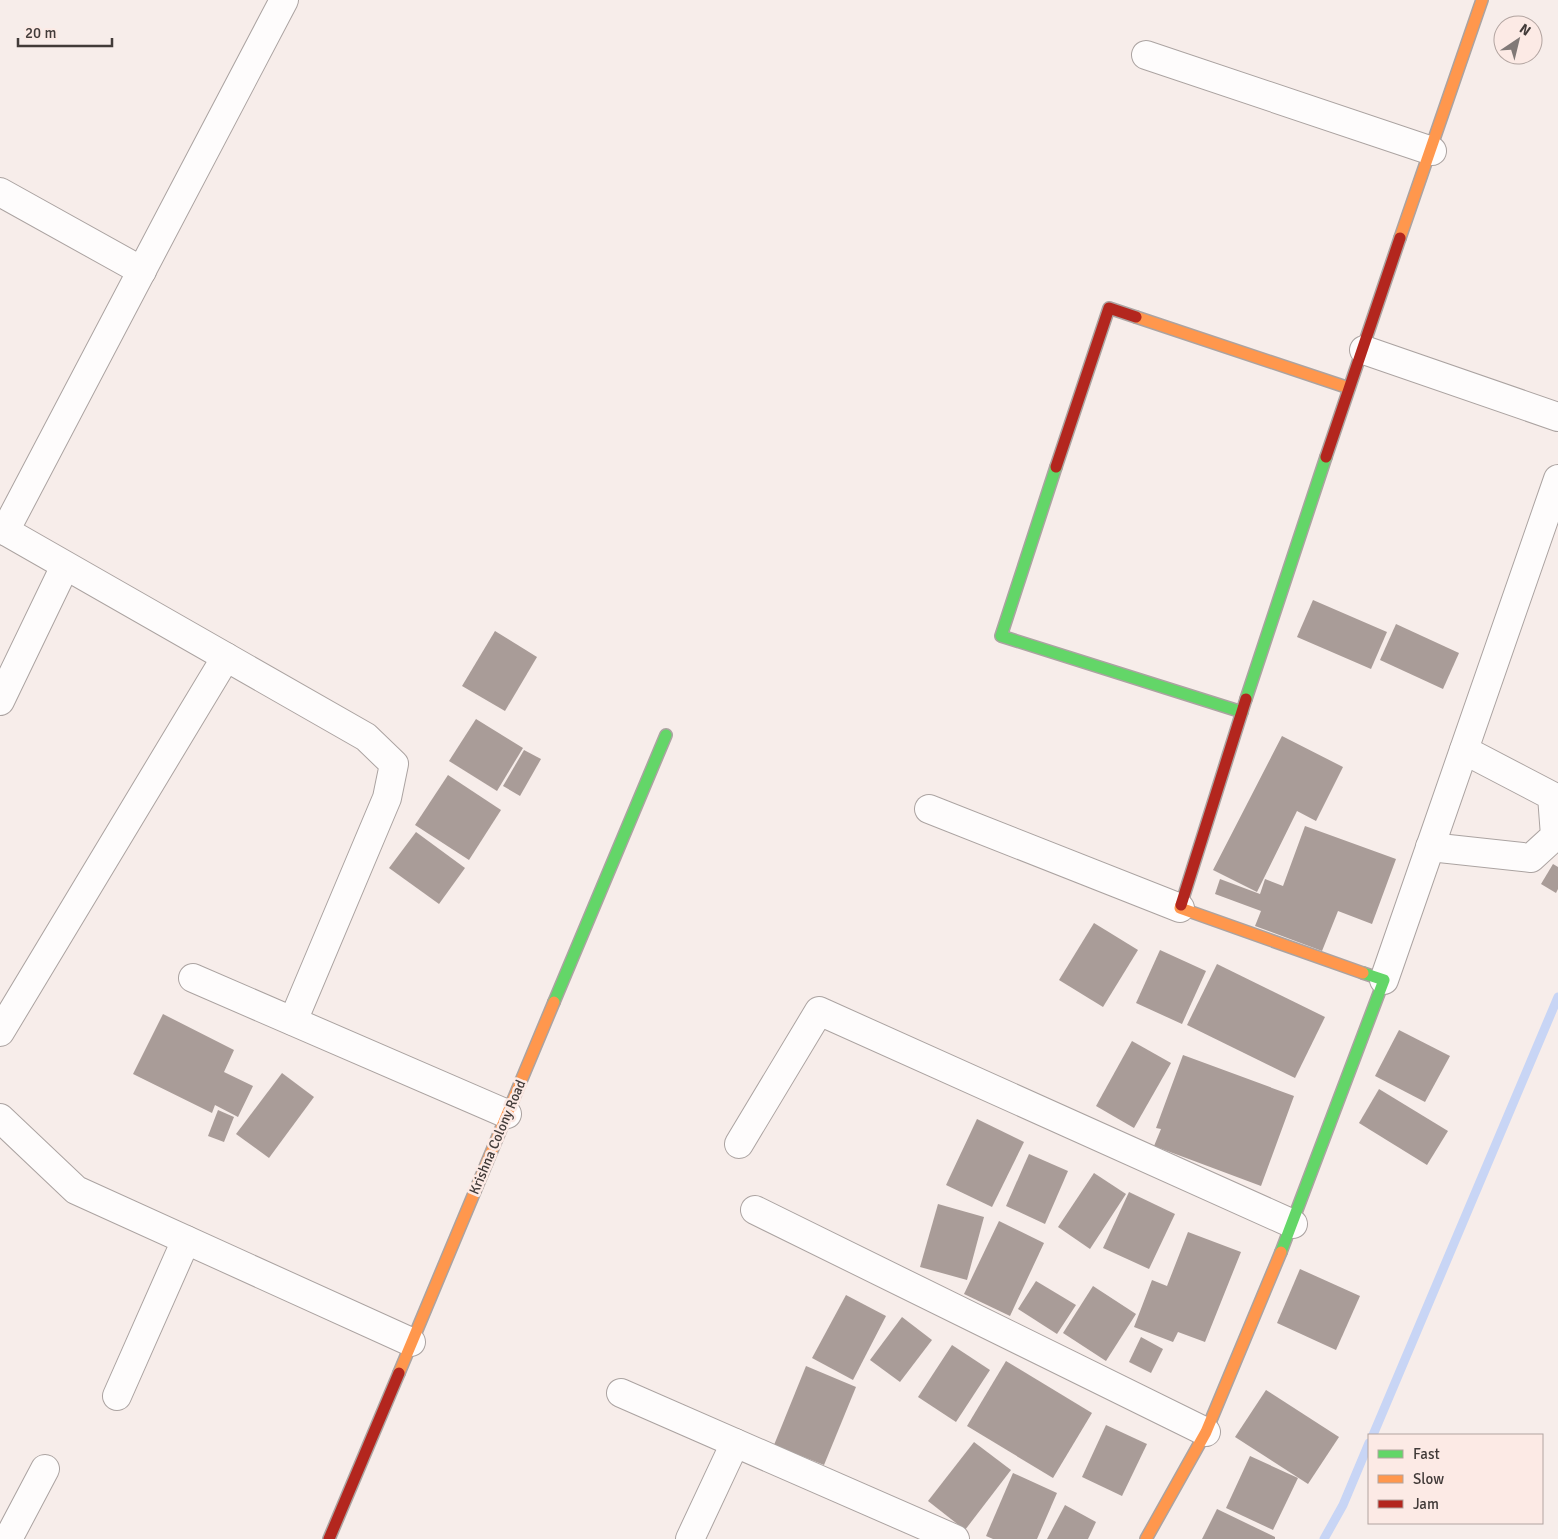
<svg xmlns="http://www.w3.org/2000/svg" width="1558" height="1539" font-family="Signika,sans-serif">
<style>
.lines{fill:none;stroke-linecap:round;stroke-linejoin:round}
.stream{stroke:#c8d5f5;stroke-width:9}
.building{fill:#a99c98}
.street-casing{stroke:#aba3a1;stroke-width:30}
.fast-casing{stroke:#aba3a1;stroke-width:14}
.slow-casing{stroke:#aba3a1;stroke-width:14}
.jam-casing{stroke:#aba3a1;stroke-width:14}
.street{stroke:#fefcfc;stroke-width:28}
.fast{stroke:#63d668;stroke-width:11}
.slow{stroke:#ff974d;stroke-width:11}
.jam{stroke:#b3261e;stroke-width:11}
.labels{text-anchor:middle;stroke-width:5;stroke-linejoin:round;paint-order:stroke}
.street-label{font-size:14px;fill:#423b39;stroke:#fceae5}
</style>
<rect width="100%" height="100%" fill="#f7edea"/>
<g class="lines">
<g class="stream">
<path d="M 1373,1435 L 1558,997"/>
<path d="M 1324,1539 L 1343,1505 L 1369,1443"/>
</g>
</g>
<g class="building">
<path d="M 1313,600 L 1387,632 L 1371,669 L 1297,637 Z"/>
<path d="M 1396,624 L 1459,653 L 1443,689 L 1380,660 Z"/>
<path d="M 495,631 L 537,657 L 505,711 L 462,686 Z"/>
<path d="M 476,719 L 523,748 L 497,791 L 449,761 Z"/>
<path d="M 1282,736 L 1343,767 L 1316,821 L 1297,811 L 1257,892 L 1213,870 Z"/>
<path d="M 524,750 L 541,759 L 520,796 L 503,786 Z"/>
<path d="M 448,775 L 501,810 L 469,860 L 415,825 Z"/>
<path d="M 1305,826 L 1396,859 L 1372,924 L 1338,911 L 1322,951 L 1255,926 L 1261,911 L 1215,894 L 1220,879 L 1260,894 L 1265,879 L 1283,886 Z"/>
<path d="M 416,832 L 465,868 L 439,904 L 389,868 Z"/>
<path d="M 1553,864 L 1558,867 L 1558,889 L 1556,893 L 1541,884 Z"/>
<path d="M 1094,923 L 1138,950 L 1103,1007 L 1059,980 Z"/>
<path d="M 1160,950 L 1206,971 L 1182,1024 L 1136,1003 Z"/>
<path d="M 1217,964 L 1325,1017 L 1295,1078 L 1187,1025 Z"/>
<path d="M 163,1014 L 234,1050 L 224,1072 L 253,1086 L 238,1117 L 215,1105 L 212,1113 L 133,1074 Z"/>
<path d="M 1399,1030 L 1450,1056 L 1425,1102 L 1375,1076 Z"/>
<path d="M 1132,1041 L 1171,1063 L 1134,1128 L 1096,1106 Z"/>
<path d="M 1183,1055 L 1294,1096 L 1261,1186 L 1154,1146 L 1161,1129 L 1156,1128 Z"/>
<path d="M 282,1073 L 314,1097 L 269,1158 L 236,1134 Z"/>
<path d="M 1379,1089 L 1448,1131 L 1427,1165 L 1359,1123 Z"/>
<path d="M 218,1110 L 234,1117 L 224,1142 L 208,1136 Z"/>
<path d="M 977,1119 L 1024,1142 L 992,1207 L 946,1185 Z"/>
<path d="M 1029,1154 L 1068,1171 L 1045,1224 L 1006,1206 Z"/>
<path d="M 1094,1173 L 1126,1194 L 1090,1249 L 1058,1227 Z"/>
<path d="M 1129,1192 L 1175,1214 L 1149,1269 L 1103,1248 Z"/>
<path d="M 938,1204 L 984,1217 L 967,1280 L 920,1267 Z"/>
<path d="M 999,1221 L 1044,1243 L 1010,1316 L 964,1294 Z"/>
<path d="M 1188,1232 L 1241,1252 L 1205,1342 L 1178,1332 L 1173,1342 L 1134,1327 L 1152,1280 L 1167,1286 Z"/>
<path d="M 1300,1269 L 1360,1296 L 1336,1350 L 1277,1323 Z"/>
<path d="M 1036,1281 L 1076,1305 L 1057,1334 L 1018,1309 Z"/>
<path d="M 1093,1286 L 1136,1314 L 1106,1361 L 1063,1333 Z"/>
<path d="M 846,1295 L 886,1316 L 853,1380 L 812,1358 Z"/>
<path d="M 902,1317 L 932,1340 L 900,1382 L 870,1360 Z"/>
<path d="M 1141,1337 L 1163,1349 L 1151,1373 L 1129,1362 Z"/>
<path d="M 952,1345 L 990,1370 L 956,1422 L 918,1397 Z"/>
<path d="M 1006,1361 L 1092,1413 L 1053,1478 L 967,1426 Z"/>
<path d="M 806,1366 L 856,1387 L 824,1465 L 774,1445 Z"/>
<path d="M 1266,1390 L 1339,1437 L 1308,1484 L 1235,1437 Z"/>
<path d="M 1106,1425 L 1147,1444 L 1122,1496 L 1082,1477 Z"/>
<path d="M 974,1442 L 1011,1470 L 965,1530 L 928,1501 Z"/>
<path d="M 1250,1456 L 1298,1478 L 1273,1530 L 1226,1508 Z"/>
<path d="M 1013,1473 L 1057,1493 L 1037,1539 L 993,1539 L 986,1536 Z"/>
<path d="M 1065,1505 L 1096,1522 L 1088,1539 L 1047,1539 Z"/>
<path d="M 1217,1509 L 1275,1537 L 1275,1539 L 1202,1539 Z"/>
</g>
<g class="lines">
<g class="street-casing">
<g id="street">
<path d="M 1146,55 L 1432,151"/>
<path d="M 0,192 L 142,271"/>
<path d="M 1364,350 L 1558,417"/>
<path d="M 0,528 L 366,737 L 394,764 L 387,798 L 293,1021"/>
<path d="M 5,531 L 284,0"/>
<path d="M 0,701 L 65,566"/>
<path d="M 929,809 L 1180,908"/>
<path d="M 1430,847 L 1531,858 L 1555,836 L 1552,796 L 1464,750"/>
<path d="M 193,978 L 507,1114"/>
<path d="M 1384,980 L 1558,479"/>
<path d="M 0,1032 L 226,657"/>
<path d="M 0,1118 L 76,1190 L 411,1342"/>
<path d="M 739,1144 L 819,1011 L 1293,1224"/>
<path d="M 755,1210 L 1206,1432"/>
<path d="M 621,1393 L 955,1539"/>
<path d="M 117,1396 L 186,1240"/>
<path d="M 8,1539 L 45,1469"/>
<path d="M 690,1539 L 735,1443"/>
</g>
</g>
<g class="fast-casing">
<g id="fast">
<path d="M 1056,467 L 1001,636 L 1242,712"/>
<path d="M 1246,699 L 1326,457"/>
<path d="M 554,1002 L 666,735"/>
<path d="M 1281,1252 L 1384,980 L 1363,973"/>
</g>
</g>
<g class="slow-casing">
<g id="slow">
<path d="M 1400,238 L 1482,0"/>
<path d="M 1136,317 L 1349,388"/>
<path d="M 1181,905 L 1180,908 L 1363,973"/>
<path d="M 399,1373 L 554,1002"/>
<path d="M 1146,1539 L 1206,1432 L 1281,1252"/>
</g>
</g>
<g class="jam-casing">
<g id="jam">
<path d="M 1326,457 L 1400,238"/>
<path d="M 1056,467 L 1109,308 L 1136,317"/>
<path d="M 1181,905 L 1246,699"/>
<path d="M 329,1539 L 399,1373"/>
</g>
</g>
<use href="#street" class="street"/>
<use href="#fast" class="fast"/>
<use href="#slow" class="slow"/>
<use href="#jam" class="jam"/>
</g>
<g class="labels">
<g class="street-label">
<text transform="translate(497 1137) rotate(-67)" y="5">Krishna Colony Road</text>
</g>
</g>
<rect x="1368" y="1434" width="175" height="90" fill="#fceae5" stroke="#b2a4a0"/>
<rect x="1378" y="1450" width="25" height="8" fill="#63d668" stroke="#b2a4a0"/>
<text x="1413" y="1459" font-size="15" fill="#423b39">Fast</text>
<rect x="1378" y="1475" width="25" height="8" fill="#ff974d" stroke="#b2a4a0"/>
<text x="1413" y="1484" font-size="15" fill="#423b39">Slow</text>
<rect x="1378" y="1500" width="25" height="8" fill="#b3261e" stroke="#b2a4a0"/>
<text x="1413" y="1509" font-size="15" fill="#423b39">Jam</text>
<g transform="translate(1518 40) rotate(35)"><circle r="24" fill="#fceae5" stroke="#b2a4a0"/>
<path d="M0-4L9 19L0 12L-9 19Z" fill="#817977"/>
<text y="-8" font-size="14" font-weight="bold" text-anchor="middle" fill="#423b39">N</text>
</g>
<path d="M18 38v8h94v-8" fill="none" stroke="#423b39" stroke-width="2.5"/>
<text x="25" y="38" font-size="15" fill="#423b39" stroke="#fceae5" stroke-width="4" paint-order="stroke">20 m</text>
</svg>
